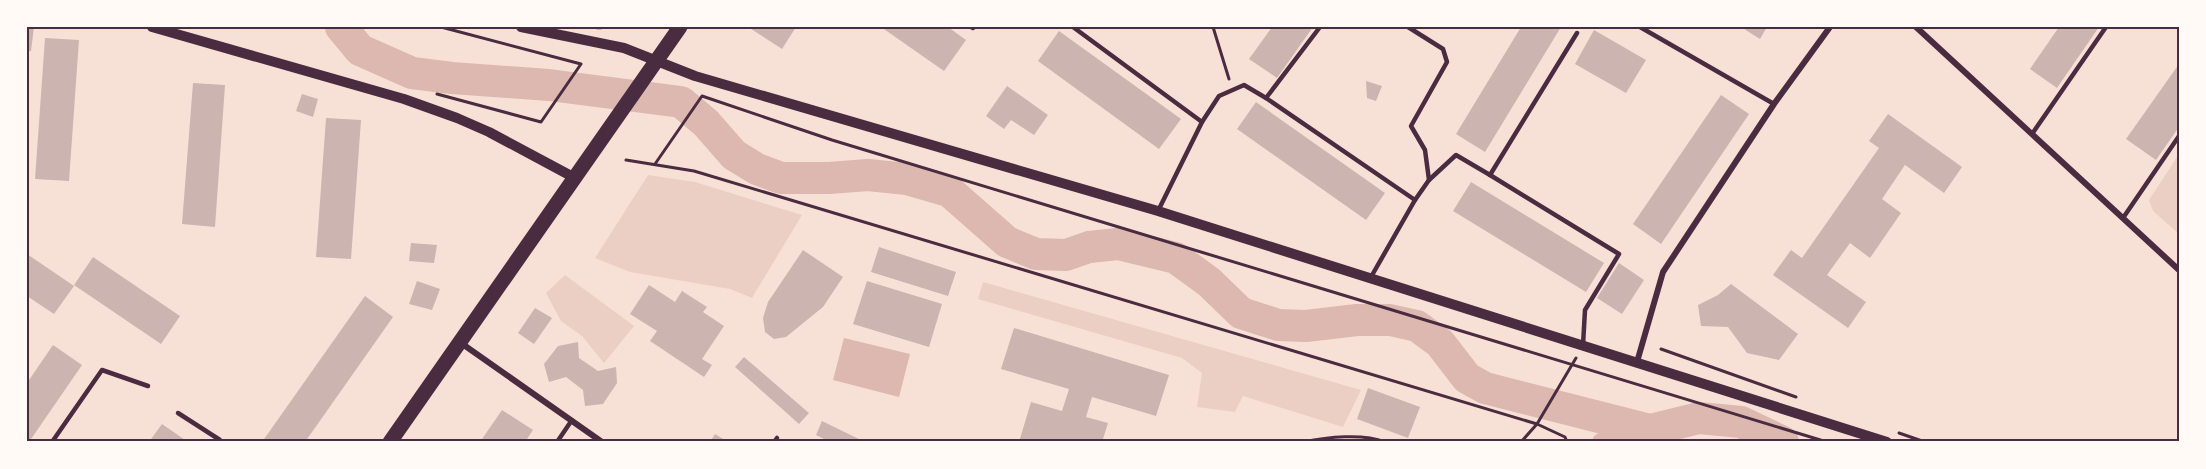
<svg xmlns="http://www.w3.org/2000/svg" width="2206" height="469" font-family="Overpass,sans-serif">
<style>
.green{fill:#ebcfc5}
.water{fill:#dcb8b0}
.lines{fill:none;stroke-linecap:round;stroke-linejoin:round}
.canal{stroke:#dcb8b0;stroke-width:18}
.river{stroke:#dcb8b0;stroke-width:32}
.building{fill:#ccb4b1}
.path{stroke:#4a2c40;stroke-width:3}
.service{stroke:#4a2c40;stroke-width:4.5}
.minor{stroke:#4a2c40;stroke-width:6}
.tertiary{stroke:#4a2c40;stroke-width:10}
.primary{stroke:#4a2c40;stroke-width:15}
.neatline{fill:none;stroke:#4a2c40;stroke-width:2}
</style>
<rect width="100%" height="100%" fill="#f7e1d7"/>
<g class="green">
<path d="M 2179,154 L 2179,234 L 2153,211 L 2149,200 Z"/>
<path d="M 648,175 L 695,182 L 802,215 L 752,298 L 730,289 L 630,272 L 595,258 Z"/>
<path d="M 565,275 L 634,326 L 604,363 L 582,336 L 561,321 L 546,293 Z"/>
<path d="M 983,282 L 1361,390 L 1343,427 L 1243,396 L 1235,412 L 1197,407 L 1202,373 L 1182,358 L 978,299 Z"/>
</g>
<path class="water" d="M 844,338 L 910,354 L 899,397 L 833,380 Z"/>
<g class="lines">
<path class="canal" d="M 1601,442 L 1632,437 L 1650,430"/>
<path class="river" d="M 341,27 L 360,50 L 412,73 L 452,78 L 549,85 L 681,102 L 706,123 L 734,155 L 757,169 L 781,178 L 829,178 L 868,175 L 907,179 L 949,191 L 1007,242 L 1036,254 L 1066,255 L 1089,247 L 1118,244 L 1176,258 L 1209,282 L 1241,313 L 1278,325 L 1306,326 L 1357,320 L 1390,320 L 1417,326 L 1440,343 L 1467,378 L 1485,388 L 1650,430 L 1699,418 L 1741,422 L 1783,442"/>
</g>
<g class="building">
<path d="M 27,27 L 34,27 L 31,51 L 27,51 Z"/>
<path d="M 748,27 L 796,27 L 782,49 Z"/>
<path d="M 881,27 L 948,27 L 966,40 L 944,71 Z"/>
<path d="M 1272,27 L 1313,27 L 1277,78 L 1249,59 Z"/>
<path d="M 1521,27 L 1561,27 L 1485,152 L 1456,134 Z"/>
<path d="M 1741,27 L 1767,27 L 1760,39 Z"/>
<path d="M 2059,27 L 2099,27 L 2057,88 L 2030,69 Z"/>
<path d="M 1594,30 L 1646,60 L 1626,93 L 1575,64 Z"/>
<path d="M 1059,31 L 1181,119 L 1159,149 L 1038,61 Z"/>
<path d="M 45,38 L 79,40 L 69,181 L 35,179 Z"/>
<path d="M 2179,64 L 2179,127 L 2156,160 L 2126,139 Z"/>
<path d="M 1366,81 L 1382,86 L 1376,101 L 1367,98 Z"/>
<path d="M 193,83 L 225,85 L 215,227 L 182,224 Z"/>
<path d="M 1007,86 L 1048,115 L 1034,135 L 1011,120 L 1004,129 L 986,116 Z"/>
<path d="M 302,94 L 318,99 L 313,117 L 296,111 Z"/>
<path d="M 1721,95 L 1749,114 L 1661,244 L 1633,224 Z"/>
<path d="M 1256,102 L 1385,193 L 1366,220 L 1237,129 Z"/>
<path d="M 1888,114 L 1962,167 L 1944,193 L 1905,165 L 1882,199 L 1901,213 L 1870,258 L 1850,243 L 1827,275 L 1866,302 L 1848,328 L 1773,275 L 1791,250 L 1802,258 L 1879,148 L 1869,141 Z"/>
<path d="M 326,118 L 361,120 L 351,259 L 316,257 Z"/>
<path d="M 1471,182 L 1604,263 L 1586,292 L 1453,211 Z"/>
<path d="M 411,243 L 437,245 L 434,263 L 409,261 Z"/>
<path d="M 879,247 L 956,272 L 948,296 L 871,272 Z"/>
<path d="M 803,250 L 843,277 L 823,307 L 786,337 L 774,339 L 765,332 L 763,318 L 768,302 Z"/>
<path d="M 27,254 L 74,286 L 54,314 L 27,296 Z"/>
<path d="M 93,257 L 180,316 L 161,344 L 74,285 Z"/>
<path d="M 1619,263 L 1644,280 L 1622,314 L 1597,298 Z"/>
<path d="M 417,281 L 440,289 L 432,310 L 409,304 Z"/>
<path d="M 867,281 L 942,304 L 929,347 L 853,324 Z"/>
<path d="M 1731,284 L 1798,334 L 1779,360 L 1747,353 L 1728,327 L 1701,326 L 1698,305 L 1718,295 Z"/>
<path d="M 649,285 L 675,302 L 682,291 L 707,307 L 703,312 L 724,326 L 702,359 L 712,365 L 704,377 L 650,341 L 657,331 L 630,314 Z"/>
<path d="M 365,296 L 393,317 L 305,442 L 262,442 Z"/>
<path d="M 535,308 L 552,318 L 534,344 L 518,333 Z"/>
<path d="M 1014,328 L 1169,375 L 1156,416 L 1092,397 L 1086,417 L 1108,423 L 1102,442 L 1019,442 L 1031,402 L 1062,411 L 1069,389 L 1001,369 Z"/>
<path d="M 578,342 L 579,358 L 598,371 L 616,367 L 617,383 L 603,404 L 585,406 L 583,390 L 566,377 L 549,382 L 544,364 L 558,346 Z"/>
<path d="M 53,345 L 82,365 L 29,442 L 27,442 L 27,383 Z"/>
<path d="M 744,357 L 809,413 L 799,424 L 735,367 Z"/>
<path d="M 1368,388 L 1420,407 L 1408,438 L 1357,419 Z"/>
<path d="M 502,410 L 533,430 L 525,442 L 480,442 Z"/>
<path d="M 822,421 L 865,442 L 830,442 L 816,435 Z"/>
<path d="M 162,424 L 188,442 L 149,442 Z"/>
<path d="M 715,434 L 728,442 L 710,442 Z"/>
</g>
<g class="lines">
<g class="path">
<path d="M 1213,27 L 1229,79"/>
<path d="M 437,94 L 541,122 L 581,64 L 441,27"/>
<path d="M 626,160 L 694,171 L 1537,424 L 1565,437 L 1567,442"/>
<path d="M 655,164 L 702,96 L 832,140 L 1827,442"/>
<path d="M 1661,349 L 1796,397"/>
<path d="M 1899,433 L 1925,442"/>
<path d="M 1303,442 C 1327,437 1363,433 1385,442"/>
<path d="M 1521,442 L 1537,424 L 1576,358"/>
</g>
<g class="service">
<path d="M 597,27 L 601,27"/>
<path d="M 971,27 L 973,28"/>
<path d="M 1073,27 L 1202,122"/>
<path d="M 1408,27 L 1443,49 L 1447,62 L 1411,126 L 1425,150 L 1429,180"/>
<path d="M 1640,27 L 1774,104"/>
<path d="M 1577,33 L 1490,175 L 1619,254 L 1585,310 L 1583,345"/>
<path d="M 1266,98 L 1320,27"/>
<path d="M 2032,134 L 2106,27"/>
<path d="M 1158,211 L 1202,122 L 1219,96 L 1244,85 L 1266,98 L 1415,200"/>
<path d="M 2123,218 L 2179,136"/>
<path d="M 1371,277 L 1415,200 L 1429,180 L 1456,155 L 1490,175"/>
<path d="M 178,413 L 220,440 L 218,442"/>
<path d="M 52,442 L 102,370 L 148,386"/>
<path d="M 557,442 L 572,420"/>
<path d="M 774,442 L 777,438"/>
</g>
<g class="minor">
<path d="M 1916,27 L 2179,270"/>
<path d="M 461,343 L 602,442"/>
<path d="M 1637,362 L 1663,272 L 1774,104 L 1830,27"/>
</g>
<g class="tertiary">
<path d="M 152,27 L 404,99 L 457,118 L 489,132 L 575,178"/>
<path d="M 521,27 L 624,48 L 695,76 L 1158,211 L 1887,442"/>
</g>
<path class="primary" d="M 390,442 L 680,27"/>
</g>
<rect width="2206" height="469" fill="none" stroke="#fffaf5" stroke-width="57"/>
<rect x="28" y="28" width="2150" height="412" class="neatline"/>
</svg>
